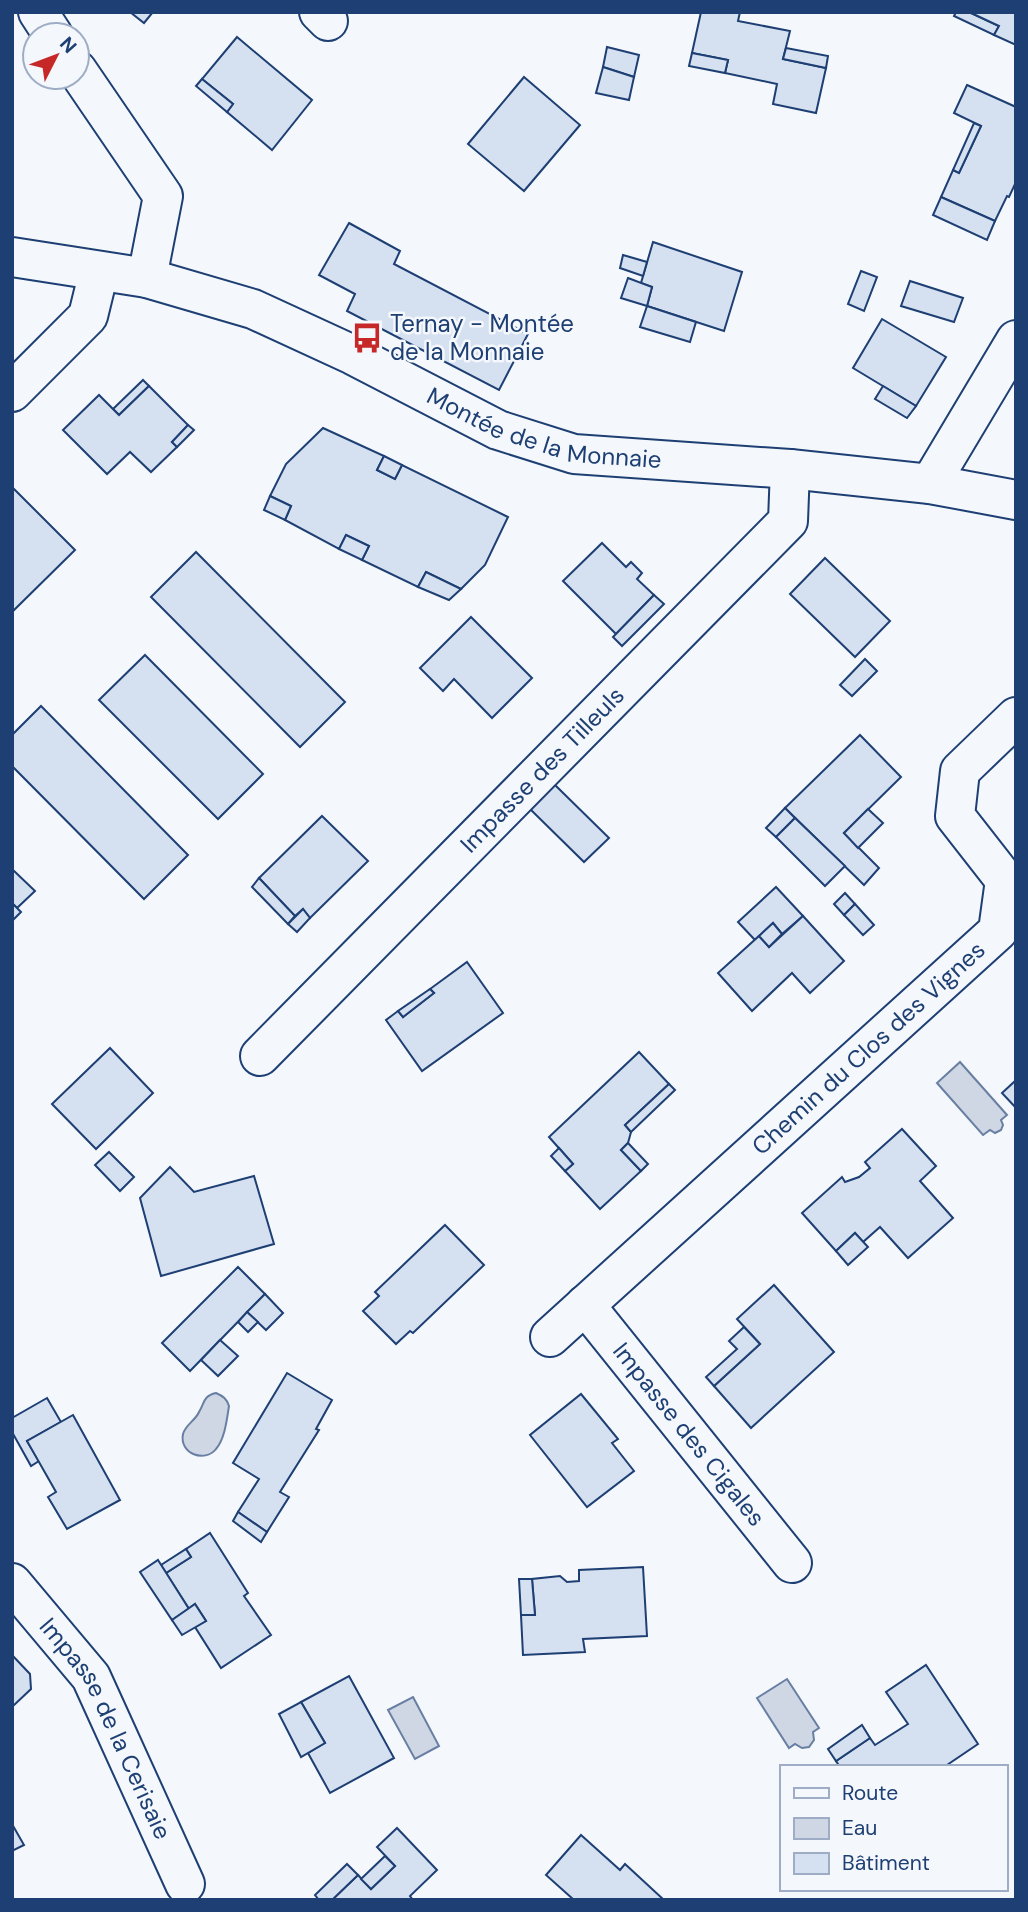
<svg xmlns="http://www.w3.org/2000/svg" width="1028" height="1912" font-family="'DM Sans',sans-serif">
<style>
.water{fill:#cfd7e4;stroke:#687fa3;stroke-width:2}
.building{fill:#d5e0f0;stroke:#1d3f73;stroke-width:2}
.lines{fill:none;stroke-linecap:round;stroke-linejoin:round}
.minor-casing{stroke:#1d3f73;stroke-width:42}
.minor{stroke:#f4f7fb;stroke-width:38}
.labels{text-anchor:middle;stroke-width:5;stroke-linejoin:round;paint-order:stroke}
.poi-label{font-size:24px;fill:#1d3f73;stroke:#f4f7fb;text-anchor:start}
.street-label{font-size:24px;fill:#1d3f73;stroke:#f4f7fb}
</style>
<rect width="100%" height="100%" fill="#f4f7fb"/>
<g class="water">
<path d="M 960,1062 L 1007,1115 L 1001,1120 L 1003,1125 L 1001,1130 L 995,1133 L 990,1130 L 983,1135 L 937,1083 Z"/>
<path d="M 216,1393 C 223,1396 227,1399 229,1406 C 227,1418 225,1439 216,1449 C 205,1463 179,1454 183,1434 C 186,1424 195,1421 199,1412 C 205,1402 203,1396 216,1393 Z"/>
<path d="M 787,1679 L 819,1728 L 813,1732 L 814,1740 L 809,1747 L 802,1748 L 795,1744 L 789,1748 L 757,1698 Z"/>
<path d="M 413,1697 L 439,1746 L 415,1759 L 388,1710 Z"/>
</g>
<g class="building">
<path d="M 130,12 L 153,12 L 144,23 Z"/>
<path d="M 701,12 L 740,12 L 738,21 L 790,31 L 783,59 L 826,68 L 816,113 L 773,104 L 777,84 L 725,73 L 728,60 L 692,53 Z"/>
<path d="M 956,12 L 969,12 L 999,26 L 994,35 L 954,16 Z"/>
<path d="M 969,12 L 1016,12 L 1016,45 L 994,35 L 999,26 Z"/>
<path d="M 237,37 L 312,100 L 272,150 L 227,112 L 233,104 L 202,79 Z"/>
<path d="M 607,47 L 639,55 L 634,77 L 603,67 Z"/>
<path d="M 786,48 L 828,56 L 826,68 L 783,59 Z"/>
<path d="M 692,53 L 728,60 L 725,73 L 689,66 Z"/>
<path d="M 603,67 L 634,77 L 629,100 L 596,93 Z"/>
<path d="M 524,77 L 580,125 L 524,191 L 468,144 Z"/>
<path d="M 202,79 L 233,104 L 227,112 L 196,86 Z"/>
<path d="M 967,85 L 1016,107 L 1016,182 L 1009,197 L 1007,196 L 995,221 L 941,197 L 953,170 L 959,173 L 981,126 L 954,113 Z"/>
<path d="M 974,123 L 981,126 L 959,173 L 953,170 Z"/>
<path d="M 941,197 L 995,221 L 987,240 L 933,215 Z"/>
<path d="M 349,223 L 400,251 L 394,264 L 528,334 L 499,390 L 347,311 L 355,294 L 319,275 Z"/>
<path d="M 653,242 L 742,272 L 724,331 L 647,306 L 652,287 L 641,283 Z"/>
<path d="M 623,255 L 647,262 L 643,276 L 620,268 Z"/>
<path d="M 861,271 L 877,277 L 864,311 L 848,304 Z"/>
<path d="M 628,278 L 652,287 L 647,306 L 621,298 Z"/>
<path d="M 910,281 L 963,298 L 954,322 L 901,306 Z"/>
<path d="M 647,306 L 696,322 L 690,342 L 640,327 Z"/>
<path d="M 882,319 L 946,357 L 916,406 L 853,368 Z"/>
<path d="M 143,380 L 149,386 L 119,415 L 113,409 Z"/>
<path d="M 149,386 L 188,425 L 172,442 L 177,447 L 151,472 L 130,452 L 107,474 L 63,430 L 99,395 L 119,415 Z"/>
<path d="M 883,386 L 916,406 L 907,418 L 875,399 Z"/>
<path d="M 188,425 L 194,430 L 177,447 L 172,442 Z"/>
<path d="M 323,428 L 384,456 L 377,470 L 395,479 L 402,465 L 508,517 L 485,565 L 461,589 L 426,572 L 418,587 L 362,560 L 369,546 L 346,535 L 339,549 L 285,520 L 291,506 L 270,496 L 286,464 Z"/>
<path d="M 384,456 L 402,465 L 395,479 L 377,470 Z"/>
<path d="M 14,489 L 75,550 L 12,612 L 12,491 Z"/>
<path d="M 270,496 L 291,506 L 285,520 L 264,510 Z"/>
<path d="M 346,535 L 369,546 L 362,560 L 339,549 Z"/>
<path d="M 602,543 L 626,567 L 631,562 L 642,573 L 637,579 L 654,595 L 616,634 L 563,581 Z"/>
<path d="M 196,552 L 345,702 L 300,747 L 151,597 Z"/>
<path d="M 825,558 L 890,621 L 855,657 L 790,594 Z"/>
<path d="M 426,572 L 461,589 L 449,600 L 418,587 Z"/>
<path d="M 654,595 L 664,604 L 622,646 L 613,637 Z"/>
<path d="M 471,617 L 532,678 L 492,718 L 454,679 L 443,691 L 420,668 Z"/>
<path d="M 145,655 L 263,774 L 218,819 L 99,700 Z"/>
<path d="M 865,659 L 877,671 L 852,696 L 840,685 Z"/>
<path d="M 41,706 L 188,855 L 144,899 L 12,766 L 12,735 Z"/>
<path d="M 860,735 L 901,777 L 844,833 L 879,868 L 864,885 L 785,808 Z"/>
<path d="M 554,784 L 609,838 L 584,862 L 530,809 Z"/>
<path d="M 785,808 L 795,818 L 776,837 L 766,828 Z"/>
<path d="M 868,809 L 883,823 L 858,848 L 844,833 Z"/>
<path d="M 322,816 L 368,861 L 310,918 L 303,909 L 295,916 L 259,878 Z"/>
<path d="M 795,818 L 845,866 L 825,886 L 776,837 Z"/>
<path d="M 12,869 L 35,891 L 17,908 L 12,903 Z"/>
<path d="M 259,878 L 295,916 L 288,924 L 252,887 Z"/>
<path d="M 776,887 L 803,916 L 782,934 L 773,923 L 755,940 L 738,922 Z"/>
<path d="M 845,893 L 855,904 L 844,915 L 834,904 Z"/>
<path d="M 12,903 L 21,912 L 12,921 Z"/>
<path d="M 855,904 L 874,925 L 863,935 L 844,915 Z"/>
<path d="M 303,909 L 310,918 L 297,932 L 288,924 Z"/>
<path d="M 803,916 L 844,961 L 810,993 L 792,973 L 752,1011 L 718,973 L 759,936 L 769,947 Z"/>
<path d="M 773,923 L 782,934 L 769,947 L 759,936 Z"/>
<path d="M 467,962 L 503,1013 L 422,1071 L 386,1020 L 398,1011 L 403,1017 L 434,993 L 430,989 Z"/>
<path d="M 430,989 L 434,993 L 403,1017 L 398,1011 Z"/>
<path d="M 110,1048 L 153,1093 L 96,1149 L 52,1104 Z"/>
<path d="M 639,1052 L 669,1084 L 625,1125 L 631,1132 L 628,1143 L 621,1150 L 641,1171 L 600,1209 L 565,1171 L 573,1164 L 549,1137 Z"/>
<path d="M 1014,1082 L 1016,1084 L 1016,1108 L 1002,1093 Z"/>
<path d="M 669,1084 L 675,1090 L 631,1132 L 625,1125 Z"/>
<path d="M 902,1129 L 936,1166 L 920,1181 L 953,1218 L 908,1258 L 880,1227 L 863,1242 L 855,1233 L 836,1251 L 802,1213 L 842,1177 L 845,1182 L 859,1177 L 870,1168 L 865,1162 Z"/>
<path d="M 628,1143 L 648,1164 L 641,1171 L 621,1150 Z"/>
<path d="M 559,1148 L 573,1164 L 565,1171 L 551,1156 Z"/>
<path d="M 109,1152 L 134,1177 L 120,1191 L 95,1165 Z"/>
<path d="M 170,1167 L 194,1192 L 254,1176 L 274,1244 L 161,1276 L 140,1198 Z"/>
<path d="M 445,1225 L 484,1265 L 413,1333 L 410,1331 L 396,1344 L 363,1311 L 379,1296 L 375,1292 Z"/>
<path d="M 855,1233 L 868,1247 L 848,1265 L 836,1251 Z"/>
<path d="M 238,1267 L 265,1294 L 190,1371 L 162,1343 Z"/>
<path d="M 774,1285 L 834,1352 L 751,1428 L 714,1386 L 760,1344 L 737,1319 Z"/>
<path d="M 265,1294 L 283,1313 L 266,1330 L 247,1312 Z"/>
<path d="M 247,1312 L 258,1322 L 248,1332 L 238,1322 Z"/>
<path d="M 744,1327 L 760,1344 L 714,1386 L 706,1377 L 737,1349 L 729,1341 Z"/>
<path d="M 220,1340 L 238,1356 L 218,1376 L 201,1360 Z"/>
<path d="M 287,1373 L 332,1400 L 316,1429 L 319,1430 L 280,1492 L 289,1497 L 267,1532 L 238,1512 L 259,1479 L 233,1463 Z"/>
<path d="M 581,1394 L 618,1439 L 612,1443 L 634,1471 L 587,1507 L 530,1435 Z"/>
<path d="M 47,1398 L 61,1422 L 27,1441 L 39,1461 L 31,1466 L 12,1432 L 12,1418 Z"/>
<path d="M 73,1415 L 120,1500 L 67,1529 L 48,1497 L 56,1492 L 27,1441 Z"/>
<path d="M 238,1512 L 267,1532 L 261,1542 L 233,1521 Z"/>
<path d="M 210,1533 L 248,1593 L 244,1596 L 271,1635 L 221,1668 L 195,1627 L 206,1621 L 195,1604 L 189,1609 L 166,1573 L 191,1557 L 186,1549 Z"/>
<path d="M 186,1549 L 191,1557 L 166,1573 L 161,1565 Z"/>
<path d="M 158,1560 L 189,1609 L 172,1620 L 140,1572 Z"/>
<path d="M 643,1567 L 647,1636 L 583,1639 L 585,1652 L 523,1655 L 521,1615 L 535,1615 L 532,1579 L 560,1576 L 567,1582 L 579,1581 L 579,1570 Z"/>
<path d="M 519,1579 L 532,1579 L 535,1615 L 521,1615 Z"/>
<path d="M 195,1604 L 206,1621 L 182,1635 L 172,1620 Z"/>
<path d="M 12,1655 L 30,1674 L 31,1689 L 12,1707 Z"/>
<path d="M 926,1665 L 978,1744 L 944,1767 L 840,1767 L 836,1761 L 870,1738 L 875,1745 L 908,1724 L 886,1692 Z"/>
<path d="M 349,1676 L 394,1758 L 330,1793 L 308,1753 L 325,1743 L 301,1702 Z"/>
<path d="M 301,1702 L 325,1743 L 301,1757 L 279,1714 Z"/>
<path d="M 862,1725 L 870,1738 L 836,1761 L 828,1749 Z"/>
<path d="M 12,1824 L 24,1845 L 12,1851 Z"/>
<path d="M 397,1828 L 437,1870 L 410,1896 L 413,1900 L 332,1900 L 358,1875 L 371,1889 L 395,1866 L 377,1847 Z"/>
<path d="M 581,1835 L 620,1870 L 625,1864 L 664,1900 L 574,1900 L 546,1875 Z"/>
<path d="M 385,1856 L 395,1866 L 371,1889 L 361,1879 Z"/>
<path d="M 347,1864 L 358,1875 L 332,1900 L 319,1900 L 315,1895 Z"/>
</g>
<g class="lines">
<g class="minor-casing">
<g id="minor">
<path d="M 38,12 L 53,35"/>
<path d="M 319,12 L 328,21"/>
<path d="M 77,70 L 163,196 L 147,278"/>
<path id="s1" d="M 12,257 L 147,278 L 253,309 L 353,355 L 498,430 L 574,454 L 790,469 L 930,484 L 1016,500"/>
<path d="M 12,392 L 88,316 L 99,271"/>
<path d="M 930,484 L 1016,340"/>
<path id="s2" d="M 260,1056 L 788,521 L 790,469"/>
<path id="s3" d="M 585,1305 L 792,1563"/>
<path id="s4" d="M 550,1337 L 998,931 L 1005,880 L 955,816 L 960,771 L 1016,717"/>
<path id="s5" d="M 12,1583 L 91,1677 L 185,1884"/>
</g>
</g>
<use href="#minor" class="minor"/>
</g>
<defs>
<g id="bus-bare" transform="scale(2.415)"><path d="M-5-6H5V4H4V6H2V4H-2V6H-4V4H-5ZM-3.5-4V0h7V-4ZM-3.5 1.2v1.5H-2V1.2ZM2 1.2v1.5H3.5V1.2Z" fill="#c62828" stroke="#f4f7fb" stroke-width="2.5" paint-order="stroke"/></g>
</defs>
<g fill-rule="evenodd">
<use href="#bus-bare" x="367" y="338"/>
</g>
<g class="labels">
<g class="poi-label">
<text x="390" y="332">Ternay - Montée<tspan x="390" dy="28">de la Monnaie</tspan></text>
</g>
<g class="street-label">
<text dy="8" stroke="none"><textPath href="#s1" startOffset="565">Montée de la Monnaie</textPath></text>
<text dy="8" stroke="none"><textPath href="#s2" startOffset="402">Impasse des Tilleuls</textPath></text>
<text dy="8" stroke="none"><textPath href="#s4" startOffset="430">Chemin du Clos des Vignes</textPath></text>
<text dy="8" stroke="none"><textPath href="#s3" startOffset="166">Impasse des Cigales</textPath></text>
<text dy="8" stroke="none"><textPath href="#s5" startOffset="175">Impasse de la Cerisaie</textPath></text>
</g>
</g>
<rect width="1028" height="1912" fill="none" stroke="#1d3f73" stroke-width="28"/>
<rect x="780" y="1765" width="228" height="126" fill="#f4f7fb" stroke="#9eadc5" stroke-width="2"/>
<rect x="794" y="1788" width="35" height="10" fill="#f4f7fb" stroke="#9eadc5" stroke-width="2"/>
<text x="842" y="1800" font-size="21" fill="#1d3f73">Route</text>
<rect x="794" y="1818" width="35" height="21" fill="#cfd7e4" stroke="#9eadc5" stroke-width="2"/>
<text x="842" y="1835" font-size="21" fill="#1d3f73">Eau</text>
<rect x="794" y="1853" width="35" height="21" fill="#d5e0f0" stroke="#9eadc5" stroke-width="2"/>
<text x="842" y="1870" font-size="21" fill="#1d3f73">Bâtiment</text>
<g transform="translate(56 56) rotate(48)"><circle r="33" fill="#f4f7fb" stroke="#9eadc5" stroke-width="2"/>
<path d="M0-5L12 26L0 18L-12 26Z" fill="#c62828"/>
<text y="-10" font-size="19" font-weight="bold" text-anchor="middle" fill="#1d3f73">N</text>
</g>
</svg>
